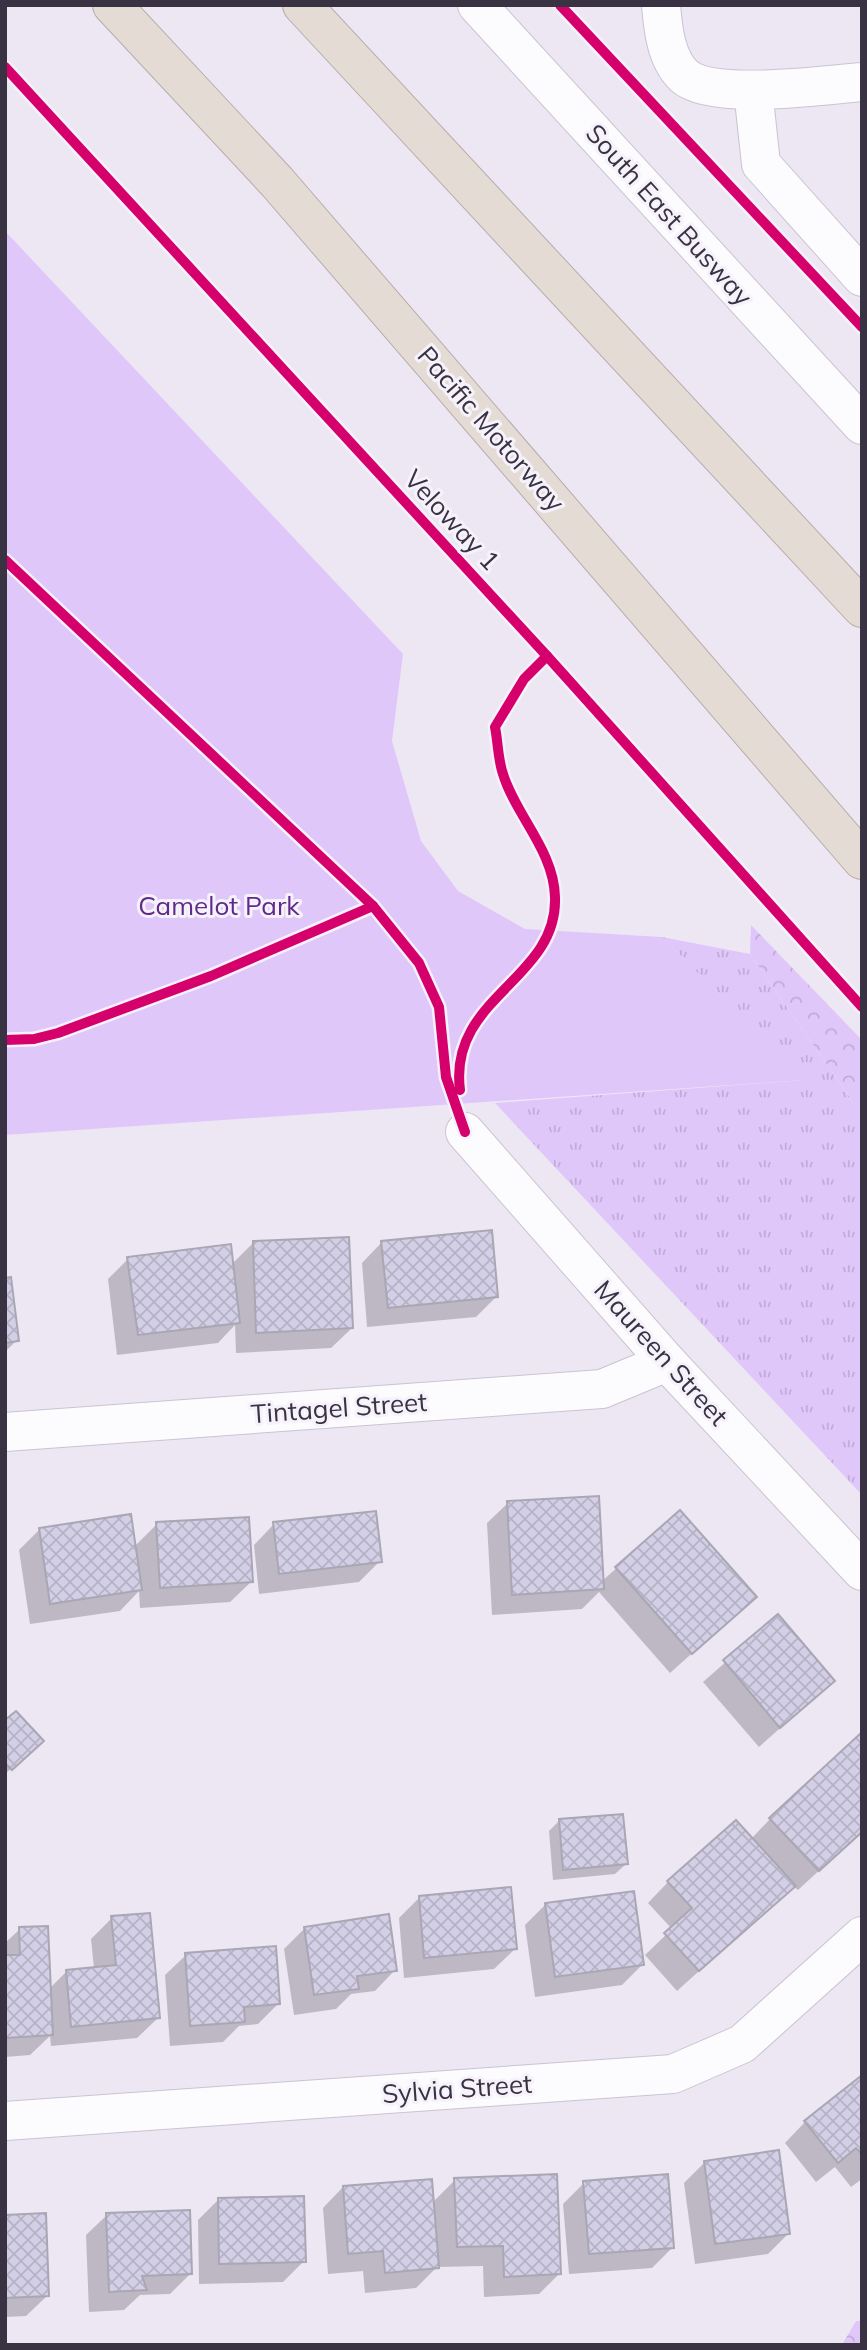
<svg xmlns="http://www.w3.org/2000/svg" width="867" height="2350" font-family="Mulish,sans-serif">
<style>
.grass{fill:url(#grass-tufts)}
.forest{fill:url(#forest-crowns)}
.green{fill:#e0c7fa}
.shadow{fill:#0003}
.building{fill:url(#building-cross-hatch);stroke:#aaa7b4;stroke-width:2}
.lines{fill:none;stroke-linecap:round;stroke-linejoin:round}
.minor-casing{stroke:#cac4d1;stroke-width:40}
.highway-casing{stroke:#b7acab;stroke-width:40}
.minor{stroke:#fcfbfd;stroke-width:38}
.highway{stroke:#e4dbd5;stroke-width:38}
.cycleway-casing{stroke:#f6f2fb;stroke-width:15}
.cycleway{stroke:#d6006c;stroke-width:10}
.labels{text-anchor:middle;stroke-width:6;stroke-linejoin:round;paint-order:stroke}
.street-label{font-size:26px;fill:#393242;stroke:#f6f2fb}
.park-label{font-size:26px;fill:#602a8a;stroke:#f6f2fb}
</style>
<defs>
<pattern id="grass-tufts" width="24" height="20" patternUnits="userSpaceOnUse" patternTransform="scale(1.75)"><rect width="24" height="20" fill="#e0c7fa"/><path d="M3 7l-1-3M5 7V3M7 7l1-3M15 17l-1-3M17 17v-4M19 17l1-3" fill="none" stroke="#c1abd8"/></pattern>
<pattern id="forest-crowns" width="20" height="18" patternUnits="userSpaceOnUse" patternTransform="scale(1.75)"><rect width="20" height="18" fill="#e0c7fa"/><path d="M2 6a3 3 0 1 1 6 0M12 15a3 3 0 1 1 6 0" fill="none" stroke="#c1abd8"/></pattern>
<pattern id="building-cross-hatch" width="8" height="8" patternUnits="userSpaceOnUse" patternTransform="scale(1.75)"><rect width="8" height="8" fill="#d3cfe6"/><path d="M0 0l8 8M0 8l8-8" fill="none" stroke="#b6b2c6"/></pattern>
</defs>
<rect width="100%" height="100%" fill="#ede7f4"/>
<path class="grass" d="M 662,937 L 750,954 L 862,1115 L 862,1495 L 495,1103 L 804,1080 Z"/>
<g class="forest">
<path d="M 751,925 L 862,1040 L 862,1115 L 750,954 Z"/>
<path d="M 856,2321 L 862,2321 L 862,2345 L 842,2345 Z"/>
</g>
<path class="green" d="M 5,231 L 403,654 L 392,741 L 421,841 L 458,891 L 525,929 L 662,937 L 805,1080 L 5,1135 Z"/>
<g class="shadow">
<path d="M 382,1242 L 496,1297 L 476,1317 L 367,1327 L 362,1263 Z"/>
<path d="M 253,1243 L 352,1328 L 331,1348 L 236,1353 L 235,1325 L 218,1343 L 117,1355 L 108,1279 L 128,1259 L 231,1265 Z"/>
<path d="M 5,1280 L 17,1340 L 5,1352 Z"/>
<path d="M 508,1503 L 602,1581 L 680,1512 L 755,1597 L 670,1673 L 599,1592 L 582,1609 L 492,1615 L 487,1523 Z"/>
<path d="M 157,1524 L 251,1582 L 230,1602 L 140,1608 L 139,1591 L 120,1611 L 30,1624 L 19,1550 L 40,1529 L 134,1547 Z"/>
<path d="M 274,1524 L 380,1561 L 359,1582 L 259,1594 L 254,1545 Z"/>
<path d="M 778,1616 L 833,1681 L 759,1747 L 703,1682 Z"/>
<path d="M 5,1723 L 31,1751 L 5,1774 Z"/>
<path d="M 770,1819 L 862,1831 L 798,1890 L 793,1886 L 677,1991 L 645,1955 L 672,1929 L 648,1903 L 668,1882 L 751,1839 Z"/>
<path d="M 559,1821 L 626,1864 L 615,1874 L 553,1880 L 549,1831 Z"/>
<path d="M 419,1898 L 515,1949 L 494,1969 L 404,1978 L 399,1918 Z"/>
<path d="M 545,1905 L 642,1965 L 622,1985 L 535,1997 L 525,1925 Z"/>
<path d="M 112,1918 L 158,2018 L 137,2038 L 51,2046 L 50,2036 L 30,2055 L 5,2057 L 5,1943 L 20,1929 L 49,1989 L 67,1971 L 94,1969 L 91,1939 Z"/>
<path d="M 305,1928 L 395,1970 L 375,1991 L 351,1994 L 336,2009 L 294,2015 L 284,1949 Z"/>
<path d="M 186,1955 L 279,2003 L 258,2024 L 239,2026 L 223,2042 L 170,2046 L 165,1975 Z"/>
<path d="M 862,2078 L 862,2179 L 851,2187 L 835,2167 L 816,2182 L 785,2143 L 805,2122 Z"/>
<path d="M 705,2162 L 788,2234 L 768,2254 L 695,2264 L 684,2183 Z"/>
<path d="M 455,2180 L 559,2274 L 539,2294 L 484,2297 L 483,2266 L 437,2267 L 416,2288 L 365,2293 L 363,2271 L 328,2274 L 323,2208 L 343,2187 L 432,2203 Z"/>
<path d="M 584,2183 L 673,2247 L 652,2268 L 569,2274 L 563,2204 Z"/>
<path d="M 219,2199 L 304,2261 L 283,2282 L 199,2284 L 198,2220 Z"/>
<path d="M 107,2215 L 191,2273 L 170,2294 L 140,2295 L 124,2310 L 89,2312 L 86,2235 Z"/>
<path d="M 5,2217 L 47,2296 L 26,2316 L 5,2317 Z"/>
</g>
<g class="building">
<path d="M 492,1230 L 498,1297 L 388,1308 L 381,1241 Z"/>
<path d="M 349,1237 L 353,1328 L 256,1333 L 253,1241 Z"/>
<path d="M 231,1244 L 240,1323 L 138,1335 L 127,1257 Z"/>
<path d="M 11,1277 L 19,1341 L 5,1343 L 5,1278 Z"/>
<path d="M 599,1496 L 604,1589 L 512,1595 L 507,1501 Z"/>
<path d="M 680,1510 L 757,1597 L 692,1654 L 615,1567 Z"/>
<path d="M 376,1511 L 382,1562 L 279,1574 L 273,1522 Z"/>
<path d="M 131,1514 L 142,1590 L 50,1604 L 39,1528 Z"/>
<path d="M 249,1517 L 253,1582 L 160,1588 L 156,1522 Z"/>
<path d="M 778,1614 L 835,1681 L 780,1728 L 723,1660 Z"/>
<path d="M 16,1711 L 44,1741 L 12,1770 L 5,1763 L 5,1720 Z"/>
<path d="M 862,1732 L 862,1832 L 819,1871 L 769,1818 Z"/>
<path d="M 623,1814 L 628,1864 L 563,1870 L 559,1819 Z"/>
<path d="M 736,1820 L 796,1886 L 699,1971 L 664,1933 L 692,1908 L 667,1881 Z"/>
<path d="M 511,1887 L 517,1949 L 424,1958 L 419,1896 Z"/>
<path d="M 634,1891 L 644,1965 L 555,1977 L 545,1903 Z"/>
<path d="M 150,1913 L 160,2018 L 71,2027 L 66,1970 L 116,1965 L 111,1916 Z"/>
<path d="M 389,1914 L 397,1971 L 357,1976 L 359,1989 L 314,1995 L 304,1927 Z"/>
<path d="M 48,1926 L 53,2035 L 5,2038 L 5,1955 L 20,1955 L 19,1927 Z"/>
<path d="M 276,1946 L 280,2004 L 244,2007 L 245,2022 L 190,2026 L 185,1953 Z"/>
<path d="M 862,2075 L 862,2154 L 856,2148 L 838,2163 L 804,2121 Z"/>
<path d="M 779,2150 L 790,2234 L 715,2244 L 704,2161 Z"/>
<path d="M 557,2174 L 561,2274 L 504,2277 L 503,2246 L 457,2247 L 454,2178 Z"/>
<path d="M 668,2174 L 674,2248 L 589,2254 L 583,2181 Z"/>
<path d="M 432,2179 L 439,2268 L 385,2273 L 383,2251 L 348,2254 L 343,2186 Z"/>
<path d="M 304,2196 L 306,2262 L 219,2264 L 218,2198 Z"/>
<path d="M 190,2210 L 192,2274 L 142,2276 L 147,2290 L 109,2292 L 106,2213 Z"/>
<path d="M 46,2213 L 49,2296 L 5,2298 L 5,2215 Z"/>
</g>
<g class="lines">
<g class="minor-casing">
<g id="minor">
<path d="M 477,5 L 862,425"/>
<path d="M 661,5 C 663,29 666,59 684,76 C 712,101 824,85 862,82"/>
<path d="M 753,90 L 761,164 L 862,277"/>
<path d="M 465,1132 L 667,1362 L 862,1571"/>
<path d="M 5,1432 L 602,1389 L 667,1362"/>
<path d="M 5,2121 L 673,2074 L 742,2044 L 862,1936"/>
</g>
</g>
<g class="highway-casing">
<g id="highway">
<path d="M 112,5 L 277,182 L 862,860"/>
<path d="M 302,5 L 862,608"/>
</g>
</g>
<use href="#minor" class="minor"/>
<use href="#highway" class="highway"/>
<g class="cycleway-casing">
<g id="cycleway">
<path d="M 560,5 L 862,327"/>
<path d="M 5,67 L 547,656 L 862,1007"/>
<path d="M 5,560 L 373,906 L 419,963 L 439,1007 L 446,1077 L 465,1132"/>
<path d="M 5,1040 L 34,1039 L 58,1033 L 211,976 L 373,906"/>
<path d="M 460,1090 C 448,997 558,980 555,897 C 554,851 516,816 503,774 C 498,760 498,742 495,727 L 524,679 L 547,656"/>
</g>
</g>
<use href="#cycleway" class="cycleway"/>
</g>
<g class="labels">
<g class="street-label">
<text transform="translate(669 215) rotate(48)" y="9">South East Busway</text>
<text transform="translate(491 429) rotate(49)" y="9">Pacific Motorway</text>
<text transform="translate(452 520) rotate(47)" y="9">Veloway 1</text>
<text transform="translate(661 1353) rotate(48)" y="9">Maureen Street</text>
<text transform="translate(339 1408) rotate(-4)" y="9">Tintagel Street</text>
<text transform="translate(457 2089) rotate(-4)" y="9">Sylvia Street</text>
</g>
<g class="park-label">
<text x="219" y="915">Camelot Park</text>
</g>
</g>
<rect width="867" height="2350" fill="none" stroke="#393242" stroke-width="14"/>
</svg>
